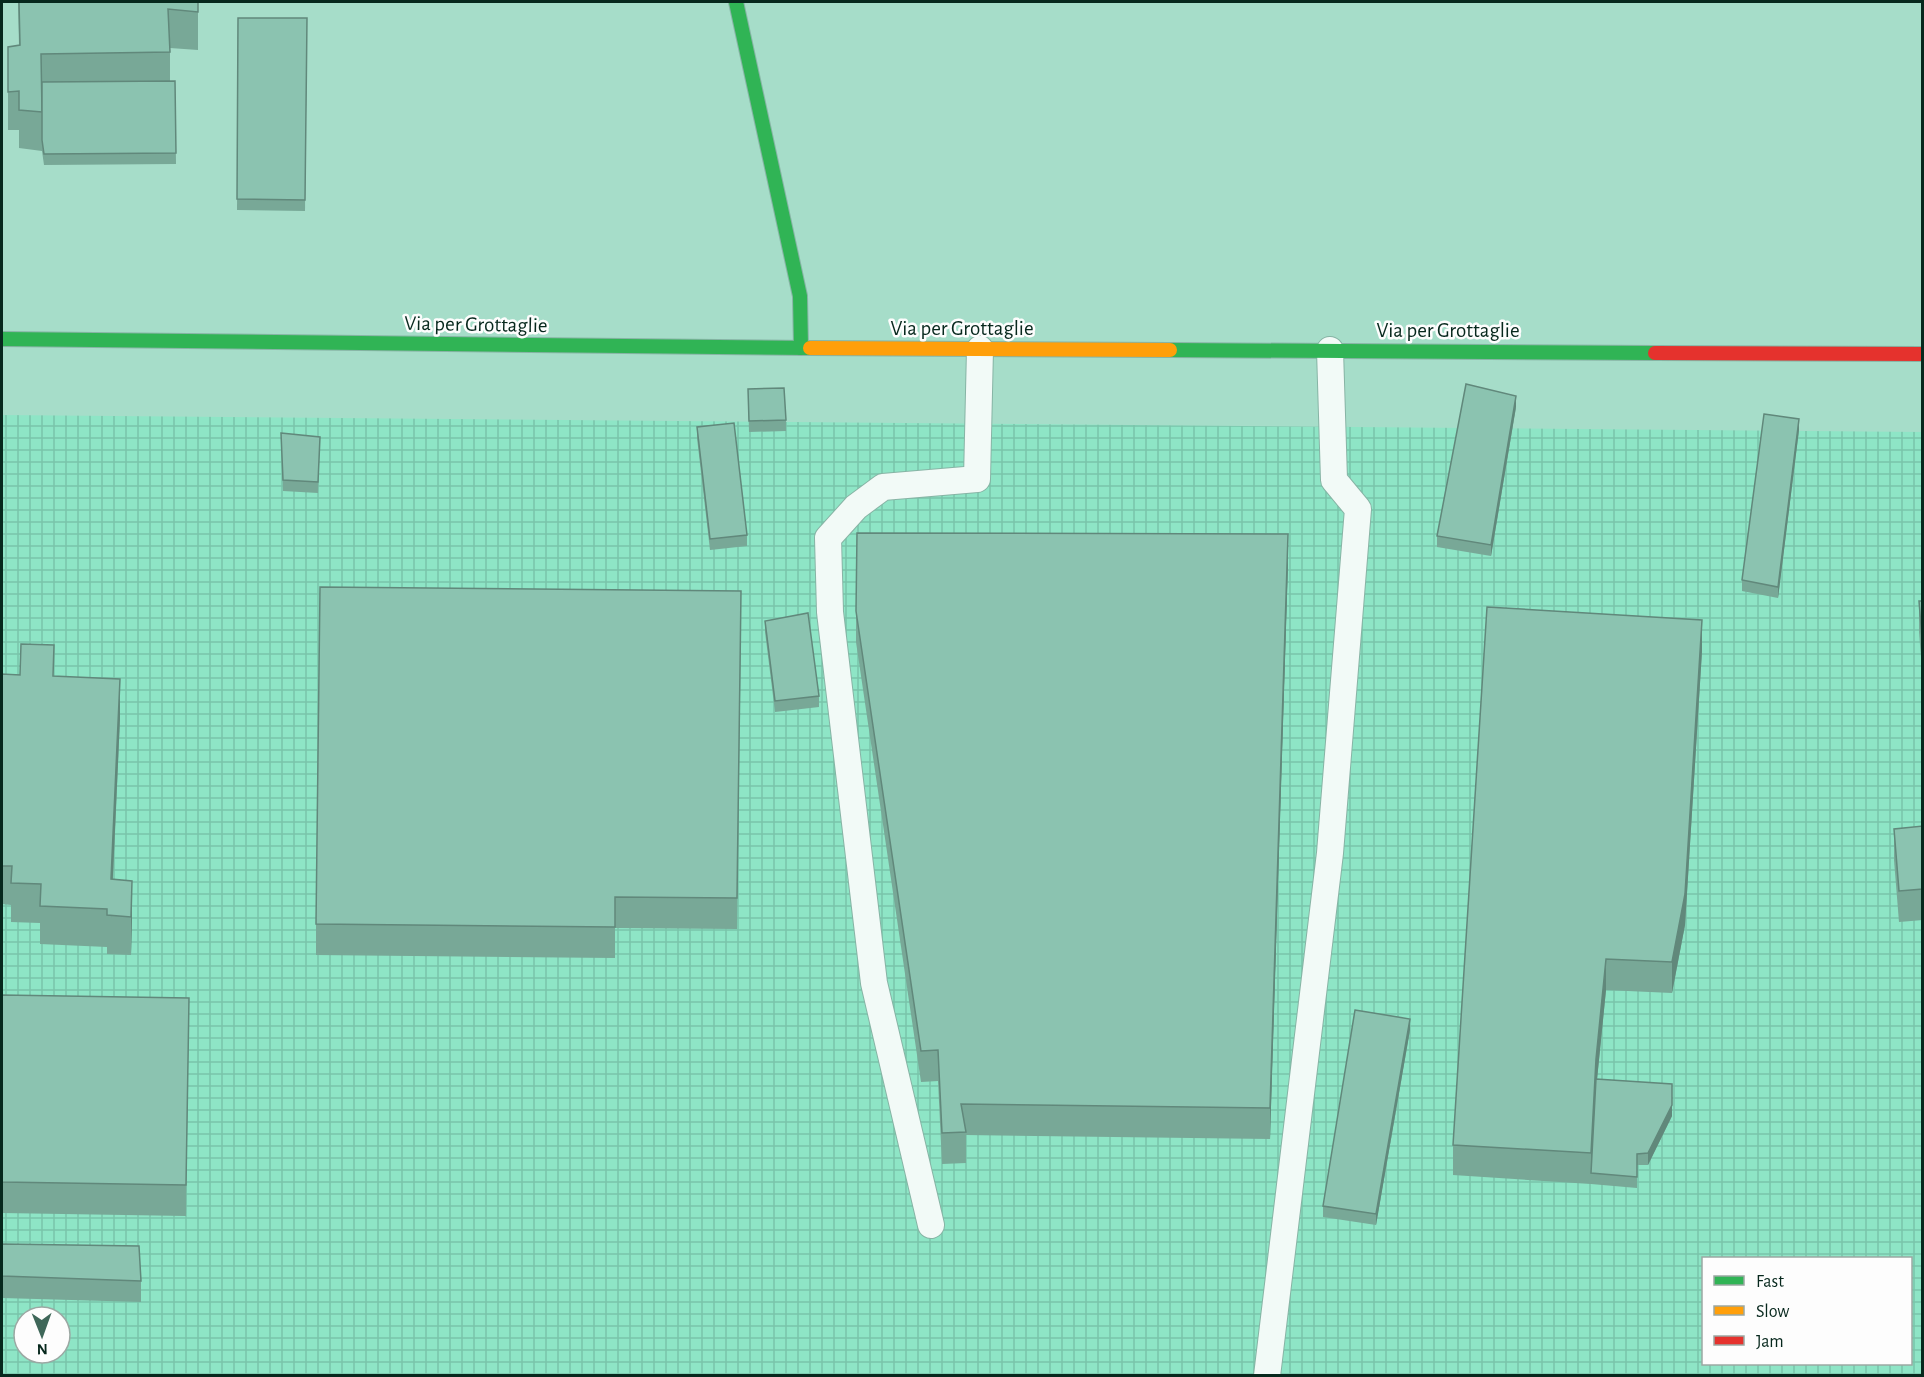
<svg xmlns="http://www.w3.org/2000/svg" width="1924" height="1377" font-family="'Alegreya Sans',sans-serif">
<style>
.industrial{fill:url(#industrial-grid);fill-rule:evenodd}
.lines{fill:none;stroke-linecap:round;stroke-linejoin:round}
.lane-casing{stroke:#87b4a5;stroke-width:28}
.fast-casing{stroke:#87b4a5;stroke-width:16}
.slow-casing{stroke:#87b4a5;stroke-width:16}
.jam-casing{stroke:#87b4a5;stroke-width:16}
.lane{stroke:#f2faf7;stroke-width:26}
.fast{stroke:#30b455;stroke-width:14}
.slow{stroke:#ff9f0a;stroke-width:14}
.jam{stroke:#e5322d;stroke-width:14}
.wall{fill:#78a897}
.shaded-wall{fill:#61887b}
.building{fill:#8bc3b0;stroke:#61887b;stroke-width:1.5}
.labels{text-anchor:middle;stroke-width:5;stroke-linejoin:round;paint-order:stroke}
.street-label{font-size:21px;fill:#07281d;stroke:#fdfdfd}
</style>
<defs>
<pattern id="industrial-grid" width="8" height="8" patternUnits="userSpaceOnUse" patternTransform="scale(1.5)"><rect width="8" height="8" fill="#8ee5c6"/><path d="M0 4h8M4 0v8" fill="none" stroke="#79c4aa"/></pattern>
</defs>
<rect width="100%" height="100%" fill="#a6ddc9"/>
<path class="industrial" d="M 2,415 L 1922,432 L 1922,1375 L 2,1376 ZM 1704,1258 L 1910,1258 L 1910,1364 L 1704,1364 ZM 24,1317 L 60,1317 L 60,1353 L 24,1353 Z"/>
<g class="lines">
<g class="lane-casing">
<g id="lane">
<path d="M 931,1225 L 874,983 L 830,612 L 828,538 L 856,507 L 883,487 L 977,479 L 980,349"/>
<path d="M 1267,1376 L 1330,853 L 1358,509 L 1334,480 L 1330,350"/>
</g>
</g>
<g class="fast-casing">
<g id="fast">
<path d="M 736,2 L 800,296 L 801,348"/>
<path d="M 2,339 L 810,348"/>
<path d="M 1170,350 L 1655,353"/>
</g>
</g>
<g class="slow-casing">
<path id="slow" d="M 810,348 L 1170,350"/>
</g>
<g class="jam-casing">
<path id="jam" d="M 1655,353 L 1922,354"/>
</g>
<use href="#lane" class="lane"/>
<use href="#fast" class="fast"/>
<use href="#slow" class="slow"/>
<use href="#jam" class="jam"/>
</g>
<g class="wall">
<path d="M 18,2 L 198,2 L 198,50 L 170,48 L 170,81 L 175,81 L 176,164 L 44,165 L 42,151 L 19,148 L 19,130 L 8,130 L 8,47 L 19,46 Z"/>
<path d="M 238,18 L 307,18 L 305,211 L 237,210 Z"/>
<path d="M 748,389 L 786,420 L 786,431 L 749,432 Z"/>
<path d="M 1516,407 L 1491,556 L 1437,547 L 1437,536 Z"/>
<path d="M 697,427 L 747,535 L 747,546 L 710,550 L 697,438 Z"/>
<path d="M 1799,430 L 1778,598 L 1742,591 L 1742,580 Z"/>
<path d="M 281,433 L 320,437 L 318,493 L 283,491 Z"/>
<path d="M 1288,564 L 1270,1139 L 966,1135 L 966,1163 L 942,1164 L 938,1081 L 921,1082 L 856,642 L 856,611 Z"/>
<path d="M 1919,601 L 1923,601 L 1923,682 L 1919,632 Z"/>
<path d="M 765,621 L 819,696 L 819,707 L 775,712 L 765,632 Z"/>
<path d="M 741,622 L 737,929 L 615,928 L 615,958 L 316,955 L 316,924 Z"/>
<path d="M 1702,651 L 1685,925 L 1672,993 L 1606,990 L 1597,1079 L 1672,1116 L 1648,1165 L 1637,1165 L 1637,1188 L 1591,1184 L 1453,1175 L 1453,1145 Z"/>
<path d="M 2,674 L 54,676 L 120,718 L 113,879 L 132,919 L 131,955 L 107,954 L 107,947 L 40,944 L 40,923 L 11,922 L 11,905 L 2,904 Z"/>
<path d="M 1923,826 L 1923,920 L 1899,922 L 1894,860 L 1894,829 Z"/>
<path d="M 2,995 L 189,998 L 186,1216 L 2,1213 Z"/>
<path d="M 1410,1030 L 1376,1225 L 1323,1217 L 1323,1206 Z"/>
<path d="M 2,1244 L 141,1281 L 141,1302 L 2,1298 Z"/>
</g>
<g class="shaded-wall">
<path d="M 1516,396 L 1516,407 L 1491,556 L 1491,545 Z"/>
<path d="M 1799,419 L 1799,430 L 1778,598 L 1778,587 Z"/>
<path d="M 1288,534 L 1288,564 L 1270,1139 L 1270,1108 Z"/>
<path d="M 1702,620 L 1702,651 L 1685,925 L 1672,993 L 1672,962 Z"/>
<path d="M 120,679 L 120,718 L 111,918 L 111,879 Z"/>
<path d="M 132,881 L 132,919 L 131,955 L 131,917 Z"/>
<path d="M 1606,959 L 1606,990 L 1596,1090 L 1591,1173 L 1591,1153 L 1596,1059 Z"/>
<path d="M 1410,1019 L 1410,1030 L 1376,1225 L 1376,1214 Z"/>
<path d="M 1672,1084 L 1672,1116 L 1648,1165 L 1648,1153 Z"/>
</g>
<g class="building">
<path d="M 19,2 L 198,2 L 198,12 L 168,9 L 170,52 L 41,54 L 42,112 L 19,110 L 19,91 L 8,92 L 8,47 L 20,45 Z"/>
<path d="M 238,18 L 307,18 L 305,200 L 237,199 Z"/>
<path d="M 175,81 L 176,153 L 44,154 L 42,140 L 42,82 Z"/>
<path d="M 1466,384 L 1516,396 L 1491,545 L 1437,536 Z"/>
<path d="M 784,388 L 786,420 L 749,421 L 748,389 Z"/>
<path d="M 1764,414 L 1799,419 L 1778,587 L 1742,580 Z"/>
<path d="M 734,423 L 747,535 L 710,539 L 697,427 Z"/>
<path d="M 281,433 L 320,437 L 318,482 L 283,480 Z"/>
<path d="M 857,533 L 1288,534 L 1270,1108 L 961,1104 L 966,1132 L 942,1133 L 938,1050 L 921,1051 L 856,611 Z"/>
<path d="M 320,587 L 741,591 L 737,898 L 615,897 L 615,927 L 316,924 Z"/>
<path d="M 1919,601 L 1923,601 L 1923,651 Z"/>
<path d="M 1487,607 L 1702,620 L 1685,894 L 1672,962 L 1606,959 L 1596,1059 L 1591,1153 L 1453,1145 Z"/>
<path d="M 808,613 L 819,696 L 775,701 L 765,621 Z"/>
<path d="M 21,644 L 54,645 L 53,676 L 120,679 L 111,879 L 132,881 L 131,917 L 107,915 L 107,909 L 40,906 L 41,884 L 11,883 L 12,866 L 2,866 L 2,674 L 20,675 Z"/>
<path d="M 1923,826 L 1923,889 L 1899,891 L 1894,829 Z"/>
<path d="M 2,995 L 189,998 L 186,1185 L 2,1182 Z"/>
<path d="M 1355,1010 L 1410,1019 L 1376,1214 L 1323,1206 Z"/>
<path d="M 1596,1079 L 1672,1084 L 1672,1105 L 1648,1153 L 1637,1154 L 1637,1177 L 1591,1173 Z"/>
<path d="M 2,1244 L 139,1246 L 141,1281 L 2,1276 Z"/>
</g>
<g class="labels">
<g class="street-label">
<text transform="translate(476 324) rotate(1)" y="7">Via per Grottaglie</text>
<text x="962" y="335">Via per Grottaglie</text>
<text x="1448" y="337">Via per Grottaglie</text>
</g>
</g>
<rect width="1924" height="1377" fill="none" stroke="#07281d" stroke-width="6"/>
<rect x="1702" y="1257" width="210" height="108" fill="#fdfdfd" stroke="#9ba8a3" stroke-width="1.5"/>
<rect x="1714" y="1276" width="30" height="9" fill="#30b455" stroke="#9ba8a3" stroke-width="1.5"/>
<text x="1756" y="1287" font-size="18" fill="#07281d">Fast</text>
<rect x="1714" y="1306" width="30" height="9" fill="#ff9f0a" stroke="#9ba8a3" stroke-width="1.5"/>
<text x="1756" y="1317" font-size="18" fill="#07281d">Slow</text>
<rect x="1714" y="1336" width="30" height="9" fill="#e5322d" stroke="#9ba8a3" stroke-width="1.5"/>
<text x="1756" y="1347" font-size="18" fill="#07281d">Jam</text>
<g transform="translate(42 1335) rotate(179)"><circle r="28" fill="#fdfdfd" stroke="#9ba8a3" stroke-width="1.5"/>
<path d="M0-4.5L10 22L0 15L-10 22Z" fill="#3f6759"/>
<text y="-9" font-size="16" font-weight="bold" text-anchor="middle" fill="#07281d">N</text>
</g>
</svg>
